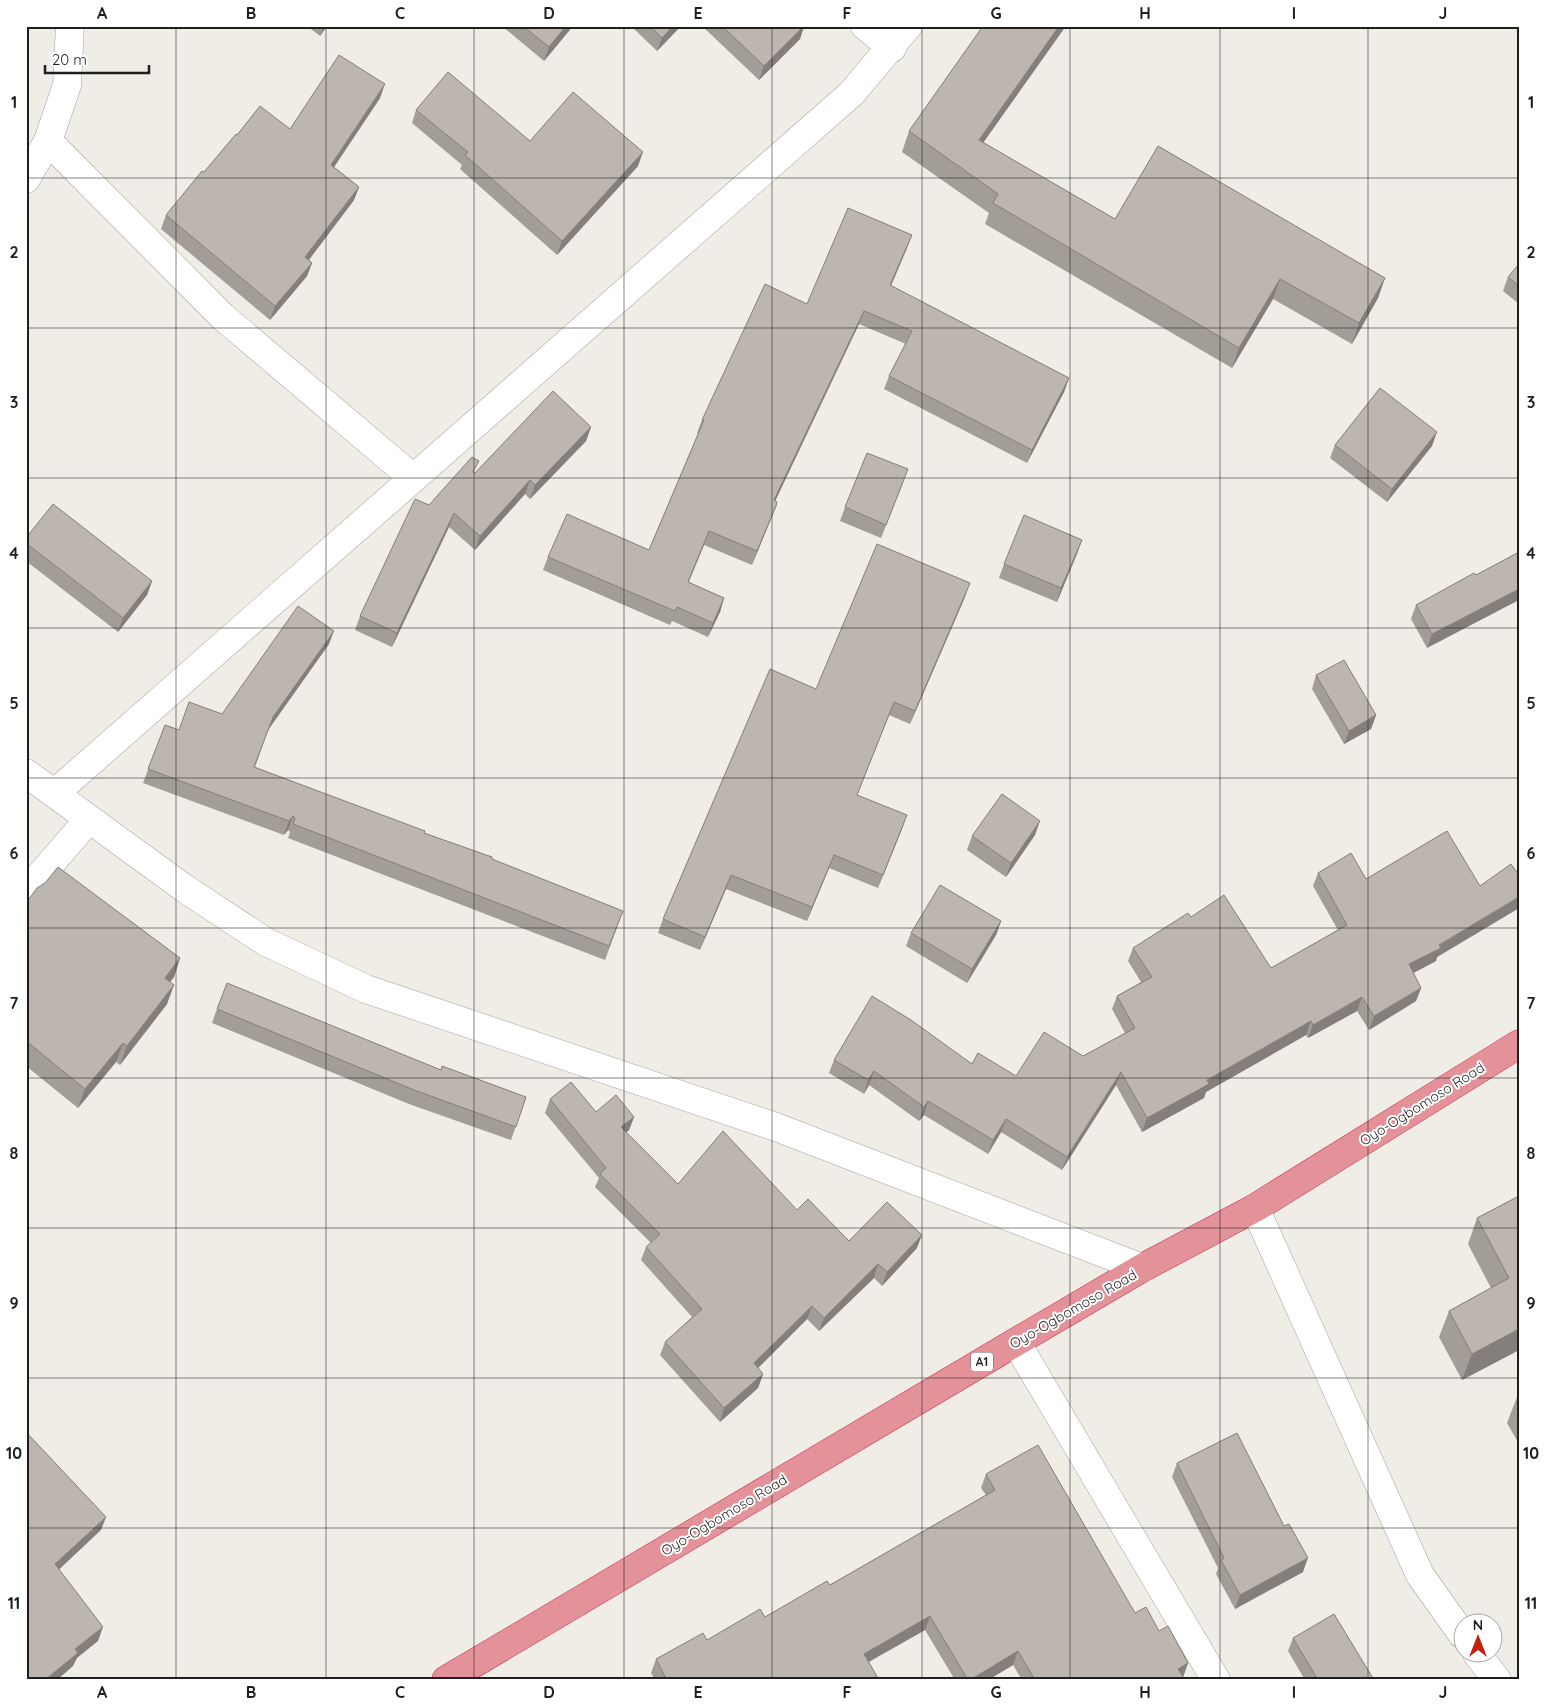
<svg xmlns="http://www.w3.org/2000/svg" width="1545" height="1706" font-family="Quicksand,sans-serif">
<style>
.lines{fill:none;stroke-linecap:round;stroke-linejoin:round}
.street-casing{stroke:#a3a3a3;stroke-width:29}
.highway-casing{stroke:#d12f55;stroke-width:29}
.street{stroke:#fff;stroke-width:28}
.highway{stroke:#e29298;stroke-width:28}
.wall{fill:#a29d96}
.shaded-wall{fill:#847f7a}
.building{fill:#bcb6af;stroke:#847f7a}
.grid{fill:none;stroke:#1f1f1f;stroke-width:1;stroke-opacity:0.55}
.labels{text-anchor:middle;stroke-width:4;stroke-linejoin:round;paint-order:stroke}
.shield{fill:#fff;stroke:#626262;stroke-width:1}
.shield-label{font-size:12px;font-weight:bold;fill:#1f1f1f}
.street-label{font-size:14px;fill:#1f1f1f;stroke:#fff}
.neatline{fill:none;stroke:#1f1f1f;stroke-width:2}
.grid-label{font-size:16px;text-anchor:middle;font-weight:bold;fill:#1f1f1f}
</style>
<rect width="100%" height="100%" fill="#efede6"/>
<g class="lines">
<g class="street-casing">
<g id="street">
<path d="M 865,26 L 892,48"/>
<path d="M 48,141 L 223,317 L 413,478"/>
<path d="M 26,179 L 48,141 L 67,85 L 70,26"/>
<path d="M 26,773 L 184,888 L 266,942 L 366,989 L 776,1127 L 1142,1268"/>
<path d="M 55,793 L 852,93 L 908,26"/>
<path d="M 26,892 L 89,819"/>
<path d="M 1255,1208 L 1420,1575 L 1462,1634"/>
<path d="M 1016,1342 L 1216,1680"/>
<path d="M 1477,1654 L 1497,1680"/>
</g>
</g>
<g class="highway-casing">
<path id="highway" d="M 446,1680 L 1016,1342 L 1142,1268 L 1255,1208 L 1519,1044"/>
</g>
<use href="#street" class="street"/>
<use href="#highway" class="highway"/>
</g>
<g class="wall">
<path d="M 307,26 L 327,26 L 320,36 Z"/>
<path d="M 502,26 L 573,26 L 544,61 Z"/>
<path d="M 631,26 L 681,26 L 657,51 Z"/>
<path d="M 702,26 L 804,26 L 800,39 L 759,80 Z"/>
<path d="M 380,98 L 334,167 L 359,187 L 354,200 L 309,260 L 312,263 L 307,276 L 270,320 L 161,229 L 166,215 L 204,172 L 290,129 Z"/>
<path d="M 416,110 L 530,141 L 638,166 L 557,255 L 460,169 L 462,165 L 412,123 Z"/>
<path d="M 909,131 L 984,143 L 1115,219 L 1385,278 L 1378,298 L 1352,344 L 1273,299 L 1232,368 L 985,224 L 989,213 L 902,152 Z"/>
<path d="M 907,248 L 891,286 L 1069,378 L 1064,392 L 1027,463 L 884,389 L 889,376 L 906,344 L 859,324 L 775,501 L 776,506 L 752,565 L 704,545 L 688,582 L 724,598 L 720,612 L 708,637 L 672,621 L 670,625 L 543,570 L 548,557 L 649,550 L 698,434 L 697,433 L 702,420 L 807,304 Z"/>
<path d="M 1519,264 L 1519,304 L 1503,291 L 1508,277 Z"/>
<path d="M 591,427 L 586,441 L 530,499 L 525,494 L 475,550 L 449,527 L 392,647 L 355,630 L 360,616 L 429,505 L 474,473 L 475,473 Z"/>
<path d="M 1335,445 L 1432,446 L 1387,502 L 1330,458 Z"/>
<path d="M 903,483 L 881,538 L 840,521 L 845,507 Z"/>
<path d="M 26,538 L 152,581 L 147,595 L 118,632 L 26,561 Z"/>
<path d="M 1082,540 L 1057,602 L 999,578 L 1004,564 Z"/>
<path d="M 1476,575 L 1427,648 L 1411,619 L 1416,605 Z"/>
<path d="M 965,597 L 910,724 L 889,715 L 857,795 L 902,829 L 878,888 L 829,868 L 807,921 L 726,889 L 700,950 L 658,933 L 663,919 L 816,689 Z"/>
<path d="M 329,644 L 268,730 L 255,767 L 492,859 L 618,925 L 605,960 L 288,838 L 290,832 L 288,830 L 284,835 L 143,783 L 165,725 L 179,730 L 222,714 Z"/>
<path d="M 1316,675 L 1376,715 L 1371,729 L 1344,744 L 1312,689 Z"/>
<path d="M 1035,835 L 1006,877 L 967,850 L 972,836 Z"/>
<path d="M 1318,873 L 1366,879 L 1480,886 L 1519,875 L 1519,908 L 1437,957 L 1436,961 L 1413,973 L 1421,988 L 1416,1001 L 1369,1030 L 1357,1011 L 1308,1038 L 1306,1035 L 1206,1092 L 1204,1098 L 1142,1132 L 1116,1085 L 1062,1170 L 1001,1132 L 988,1154 L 924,1115 L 919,1121 L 869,1085 L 864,1094 L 829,1073 L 834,1060 L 972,1064 L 1016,1076 L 1083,1056 L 1125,1033 L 1112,1009 L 1117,996 L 1141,982 L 1128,961 L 1133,948 L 1191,917 L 1271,968 L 1338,930 L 1313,886 Z"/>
<path d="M 26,903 L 180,958 L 174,977 L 170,982 L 167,1004 L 120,1065 L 116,1062 L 78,1108 L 26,1066 Z"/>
<path d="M 1001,921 L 996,935 L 967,983 L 906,946 L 911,933 Z"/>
<path d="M 217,1009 L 526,1097 L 511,1140 L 409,1104 L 212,1023 Z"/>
<path d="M 550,1099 L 596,1112 L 634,1117 L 629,1130 L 626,1133 L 678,1184 L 797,1210 L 849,1241 L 917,1248 L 882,1286 L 874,1278 L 819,1331 L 807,1319 L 758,1368 L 763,1374 L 758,1388 L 720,1422 L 660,1355 L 665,1342 L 692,1317 L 641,1260 L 646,1247 L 651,1243 L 595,1187 L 599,1178 L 545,1113 Z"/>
<path d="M 1519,1196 L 1519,1350 L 1462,1380 L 1439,1337 L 1449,1311 L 1491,1288 L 1468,1244 L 1477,1218 Z"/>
<path d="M 1519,1396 L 1519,1444 L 1507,1423 L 1517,1397 Z"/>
<path d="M 1177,1463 L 1303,1572 L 1235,1609 L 1216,1574 L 1218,1568 L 1172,1477 Z"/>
<path d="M 986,1474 L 1135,1613 L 1159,1631 L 1188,1663 L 1183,1677 L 1185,1680 L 1022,1680 L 1013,1665 L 988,1680 L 955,1680 L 925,1630 L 869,1662 L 879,1680 L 655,1680 L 651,1673 L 656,1659 L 765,1617 L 830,1585 L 986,1495 L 981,1488 Z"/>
<path d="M 1293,1638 L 1374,1680 L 1305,1680 L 1288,1651 Z"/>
</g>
<g class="shaded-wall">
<path d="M 324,26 L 327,26 L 320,36 Z"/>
<path d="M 566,26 L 573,26 L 544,61 L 549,47 Z"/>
<path d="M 673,26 L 681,26 L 657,51 L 662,38 Z"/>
<path d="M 804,26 L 800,39 L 759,80 L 764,66 Z"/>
<path d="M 1059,26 L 1066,26 L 971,160 L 979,140 Z"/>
<path d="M 385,84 L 380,98 L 326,179 L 331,165 Z"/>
<path d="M 643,152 L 638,166 L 557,255 L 562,241 Z"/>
<path d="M 359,187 L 354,200 L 301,270 L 305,257 Z"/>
<path d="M 912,235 L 907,248 L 885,299 L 890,285 Z"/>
<path d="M 312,263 L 307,276 L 270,320 L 275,306 Z"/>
<path d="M 1385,278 L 1378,298 L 1352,344 L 1359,323 Z"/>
<path d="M 1280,279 L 1273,299 L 1232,368 L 1239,348 Z"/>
<path d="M 864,311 L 859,324 L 769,514 L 774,500 Z"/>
<path d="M 1069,378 L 1064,392 L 1027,463 L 1032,450 Z"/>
<path d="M 591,427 L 586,441 L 530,499 L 535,485 Z"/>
<path d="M 1437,432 L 1432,446 L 1387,502 L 1392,489 Z"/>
<path d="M 530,480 L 525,494 L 475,550 L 480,536 Z"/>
<path d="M 776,506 L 771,519 L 752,565 L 757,551 Z"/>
<path d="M 454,513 L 449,527 L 392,647 L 397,633 Z"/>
<path d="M 709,531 L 704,545 L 683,596 L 688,582 Z"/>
<path d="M 1082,540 L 1077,554 L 1057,602 L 1061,588 Z"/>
<path d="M 152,581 L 147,595 L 118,632 L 123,618 Z"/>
<path d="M 970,583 L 965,597 L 910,724 L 915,711 Z"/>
<path d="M 1519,589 L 1519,600 L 1427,648 L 1432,634 Z"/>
<path d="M 724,598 L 720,612 L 708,637 L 713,623 Z"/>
<path d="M 334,631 L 329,644 L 268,730 L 273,717 Z"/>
<path d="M 894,702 L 889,715 L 852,808 L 857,795 Z"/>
<path d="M 1376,715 L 1371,729 L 1344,744 L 1349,731 Z"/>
<path d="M 907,815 L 902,829 L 878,888 L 883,875 Z"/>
<path d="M 293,816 L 288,830 L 284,835 L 289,821 Z"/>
<path d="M 1040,821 L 1035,835 L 1006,877 L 1011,863 Z"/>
<path d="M 834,855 L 829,868 L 807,921 L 812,907 Z"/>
<path d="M 731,875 L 726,889 L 700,950 L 705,937 Z"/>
<path d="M 1519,897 L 1519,908 L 1437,957 L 1436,961 L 1404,978 L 1409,964 Z"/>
<path d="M 1001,921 L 996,935 L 967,983 L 972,969 Z"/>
<path d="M 180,958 L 174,977 L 158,997 L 165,978 Z"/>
<path d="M 174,985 L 167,1004 L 120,1065 L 127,1046 Z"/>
<path d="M 1421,988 L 1416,1001 L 1369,1030 L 1374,1016 Z"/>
<path d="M 1362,997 L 1357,1011 L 1308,1038 L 1313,1025 Z"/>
<path d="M 1311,1021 L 1306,1035 L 1206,1092 L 1204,1098 L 1142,1132 L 1147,1118 L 1207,1080 Z"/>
<path d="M 123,1043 L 116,1062 L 78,1108 L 85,1089 Z"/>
<path d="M 874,1071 L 869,1085 L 864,1094 L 868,1080 Z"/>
<path d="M 1121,1072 L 1116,1085 L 1062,1170 L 1067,1157 Z"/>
<path d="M 928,1101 L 924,1115 L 919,1121 L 924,1107 Z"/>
<path d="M 634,1117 L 629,1130 L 616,1141 L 621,1127 Z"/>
<path d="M 1006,1119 L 1001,1132 L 988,1154 L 993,1140 Z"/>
<path d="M 922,1235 L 917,1248 L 882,1286 L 887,1272 Z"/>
<path d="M 878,1264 L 874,1278 L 819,1331 L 824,1318 Z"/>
<path d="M 812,1306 L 807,1319 L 749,1377 L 754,1363 Z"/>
<path d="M 1519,1329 L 1519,1350 L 1462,1380 L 1472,1354 Z"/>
<path d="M 763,1374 L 758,1388 L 720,1422 L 724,1408 Z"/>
<path d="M 106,1517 L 101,1530 L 50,1578 L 55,1564 Z"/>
<path d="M 1308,1558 L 1303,1572 L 1235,1609 L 1240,1595 Z"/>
<path d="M 930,1616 L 925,1630 L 859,1667 L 864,1654 Z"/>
<path d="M 103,1627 L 98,1641 L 77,1658 L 73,1666 L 57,1680 L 45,1680 L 75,1649 Z"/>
<path d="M 1018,1651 L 1013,1665 L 988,1680 L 970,1680 Z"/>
<path d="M 1188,1663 L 1183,1677 L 1178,1680 L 1178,1669 Z"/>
</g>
<g class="building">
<path d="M 523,26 L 566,26 L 549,47 Z"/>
<path d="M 650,26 L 673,26 L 662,38 Z"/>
<path d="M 722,26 L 804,26 L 764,66 Z"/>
<path d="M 983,26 L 1059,26 L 979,140 L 1115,219 L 1158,146 L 1385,278 L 1359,323 L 1280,279 L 1239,348 L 993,203 L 998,194 L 909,131 Z"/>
<path d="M 339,55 L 385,84 L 331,165 L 359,187 L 305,257 L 312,263 L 275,306 L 166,215 L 202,171 L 204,172 L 236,134 L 237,135 L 260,106 L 290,129 Z"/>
<path d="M 448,72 L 530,141 L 573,92 L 643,152 L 562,241 L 465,155 L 468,152 L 416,110 Z"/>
<path d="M 848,208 L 912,235 L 890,285 L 1069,378 L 1032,450 L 889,376 L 912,331 L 864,311 L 774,500 L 777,502 L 776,506 L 757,551 L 709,531 L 688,582 L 724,598 L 713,623 L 677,607 L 675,611 L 548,557 L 567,514 L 649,550 L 704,420 L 702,420 L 765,284 L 807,304 Z"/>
<path d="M 1519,264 L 1519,286 L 1508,277 Z"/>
<path d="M 1380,388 L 1437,432 L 1392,489 L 1335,445 Z"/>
<path d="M 553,391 L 591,427 L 535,485 L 530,480 L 480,536 L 454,513 L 397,633 L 360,616 L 415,499 L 429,505 L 472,457 L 479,461 L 473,472 L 475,473 Z"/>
<path d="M 867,453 L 908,469 L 886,525 L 845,507 Z"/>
<path d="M 53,504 L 152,581 L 123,618 L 26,543 L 26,538 Z"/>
<path d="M 1024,515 L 1082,540 L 1061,588 L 1004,564 Z"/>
<path d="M 877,544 L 970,583 L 915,711 L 894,702 L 857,795 L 907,815 L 883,875 L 834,855 L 812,907 L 731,875 L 705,937 L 663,919 L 770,669 L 816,689 Z"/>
<path d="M 1519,552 L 1519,589 L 1432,634 L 1416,605 L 1474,573 L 1476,575 Z"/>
<path d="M 298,606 L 334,631 L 273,717 L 254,767 L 425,831 L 424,833 L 492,857 L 492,859 L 623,911 L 609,946 L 293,824 L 295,818 L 293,816 L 289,821 L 148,769 L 165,725 L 179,730 L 189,702 L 222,714 Z"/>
<path d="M 1344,660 L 1376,715 L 1349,731 L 1316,675 Z"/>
<path d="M 1002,794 L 1040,821 L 1011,863 L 972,836 Z"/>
<path d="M 1447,831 L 1480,886 L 1511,864 L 1519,875 L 1519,897 L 1439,945 L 1441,948 L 1409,964 L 1421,988 L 1374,1016 L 1362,997 L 1313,1025 L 1311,1021 L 1207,1080 L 1209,1084 L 1147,1118 L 1121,1072 L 1067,1157 L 1006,1119 L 993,1140 L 928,1101 L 924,1107 L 874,1071 L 868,1080 L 834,1060 L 872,996 L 911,1020 L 972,1064 L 978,1053 L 1016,1076 L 1044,1032 L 1083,1056 L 1135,1028 L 1117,996 L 1152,977 L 1133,948 L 1188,913 L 1191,917 L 1224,895 L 1271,968 L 1347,925 L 1318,873 L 1351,853 L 1366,879 Z"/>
<path d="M 58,867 L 180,958 L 165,978 L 174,985 L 127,1046 L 123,1043 L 85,1089 L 26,1041 L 26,903 L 37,888 L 45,883 Z"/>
<path d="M 940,885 L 1001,921 L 972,969 L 911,933 Z"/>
<path d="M 227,983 L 441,1070 L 442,1066 L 526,1097 L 516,1127 L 414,1090 L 217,1009 Z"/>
<path d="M 571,1082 L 596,1112 L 616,1095 L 634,1117 L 621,1127 L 678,1184 L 723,1131 L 797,1210 L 808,1199 L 849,1241 L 887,1202 L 922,1235 L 887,1272 L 878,1264 L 824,1318 L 812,1306 L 754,1363 L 763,1374 L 724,1408 L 665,1342 L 702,1309 L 646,1247 L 660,1234 L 600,1174 L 606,1168 L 550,1099 Z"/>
<path d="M 1519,1196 L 1519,1329 L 1472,1354 L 1449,1311 L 1509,1278 L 1477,1218 Z"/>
<path d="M 26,1432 L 106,1517 L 55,1564 L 103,1627 L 75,1649 L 78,1653 L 45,1680 L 28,1680 L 26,1678 Z"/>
<path d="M 1237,1433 L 1284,1526 L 1289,1524 L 1308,1558 L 1240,1595 L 1221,1560 L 1224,1558 L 1177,1463 Z"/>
<path d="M 1038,1445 L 1135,1613 L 1146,1607 L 1159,1631 L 1168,1626 L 1188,1663 L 1178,1669 L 1185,1680 L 1035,1680 L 1018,1651 L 970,1680 L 968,1680 L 930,1616 L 864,1654 L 879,1680 L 667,1680 L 656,1659 L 703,1633 L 707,1640 L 760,1609 L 765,1617 L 827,1581 L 830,1585 L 995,1490 L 986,1474 Z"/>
<path d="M 1334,1614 L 1374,1680 L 1318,1680 L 1293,1638 Z"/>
</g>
<path class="grid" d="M 176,26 L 176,1680M 326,26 L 326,1680M 474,26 L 474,1680M 624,26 L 624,1680M 772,26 L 772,1680M 922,26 L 922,1680M 1070,26 L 1070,1680M 1220,26 L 1220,1680M 1368,26 L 1368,1680M 26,178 L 1519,178M 26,328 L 1519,328M 26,478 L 1519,478M 26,628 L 1519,628M 26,778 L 1519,778M 26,928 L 1519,928M 26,1078 L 1519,1078M 26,1228 L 1519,1228M 26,1378 L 1519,1378M 26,1528 L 1519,1528"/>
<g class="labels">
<rect class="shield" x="971" y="1352.5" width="22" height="19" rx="4"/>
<g class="shield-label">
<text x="982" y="1366">A1</text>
</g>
<g class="street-label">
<text transform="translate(1422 1104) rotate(-32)" y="5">Oyo-Ogbomoso Road</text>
<text transform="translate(1073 1309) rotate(-30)" y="5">Oyo-Ogbomoso Road</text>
<text transform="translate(724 1515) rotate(-31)" y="5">Oyo-Ogbomoso Road</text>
</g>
</g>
<rect width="1545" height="1706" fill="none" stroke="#ffffff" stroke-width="55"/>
<g transform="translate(1478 1638)"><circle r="24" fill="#ffffff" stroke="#a5a5a5"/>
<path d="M0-4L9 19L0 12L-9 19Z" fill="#c21f0c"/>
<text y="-8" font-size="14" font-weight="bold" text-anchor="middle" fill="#1f1f1f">N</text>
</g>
<path d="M45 65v8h104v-8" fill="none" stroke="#1f1f1f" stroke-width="2.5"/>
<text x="52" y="65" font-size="15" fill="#1f1f1f" stroke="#ffffff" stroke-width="4" paint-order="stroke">20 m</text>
<rect x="28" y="28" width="1490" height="1650" class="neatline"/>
<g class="grid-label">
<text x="102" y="19">A</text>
<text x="251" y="19">B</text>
<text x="400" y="19">C</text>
<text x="549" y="19">D</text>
<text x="698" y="19">E</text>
<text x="847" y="19">F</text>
<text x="996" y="19">G</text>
<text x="1145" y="19">H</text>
<text x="1294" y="19">I</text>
<text x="1443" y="19">J</text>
<text x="14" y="108">1</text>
<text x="1531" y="108">1</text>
<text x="14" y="258">2</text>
<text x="1531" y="258">2</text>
<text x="14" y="408">3</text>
<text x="1531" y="408">3</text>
<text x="14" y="559">4</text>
<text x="1531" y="559">4</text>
<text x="14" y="709">5</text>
<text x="1531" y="709">5</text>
<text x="14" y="859">6</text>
<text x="1531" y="859">6</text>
<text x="14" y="1009">7</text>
<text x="1531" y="1009">7</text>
<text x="14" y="1159">8</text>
<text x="1531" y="1159">8</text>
<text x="14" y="1309">9</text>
<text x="1531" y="1309">9</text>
<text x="14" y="1459">10</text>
<text x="1531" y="1459">10</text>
<text x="14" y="1609">11</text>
<text x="1531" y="1609">11</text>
<text x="102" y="1698">A</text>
<text x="251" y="1698">B</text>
<text x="400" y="1698">C</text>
<text x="549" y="1698">D</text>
<text x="698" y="1698">E</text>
<text x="847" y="1698">F</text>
<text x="996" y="1698">G</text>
<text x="1145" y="1698">H</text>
<text x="1294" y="1698">I</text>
<text x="1443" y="1698">J</text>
</g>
</svg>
